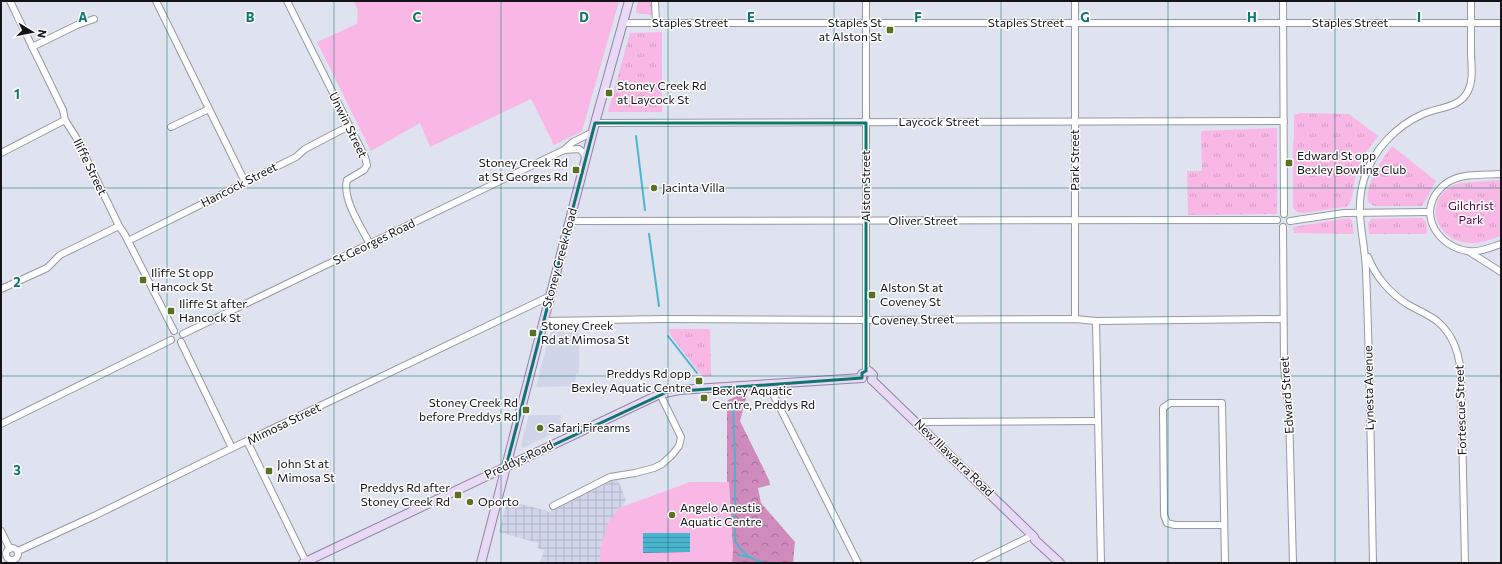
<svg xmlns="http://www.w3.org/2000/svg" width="1502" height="564" font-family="Commissioner,sans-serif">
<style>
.built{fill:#d1d5e9}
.industrial{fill:url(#industrial-grid)}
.green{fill:#f8b7e5}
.forest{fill:url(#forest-crowns)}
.park{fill:url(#park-tufts)}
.water{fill:url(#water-rules)}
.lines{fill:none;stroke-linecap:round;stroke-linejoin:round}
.stream{stroke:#49b5ce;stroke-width:2}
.minor-casing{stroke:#9698a5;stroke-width:8}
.major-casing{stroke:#9383a4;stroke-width:10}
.minor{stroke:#fff;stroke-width:6}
.major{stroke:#e8d9f6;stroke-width:8}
.marked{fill:none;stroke:#0f766e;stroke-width:3;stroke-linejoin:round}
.grid{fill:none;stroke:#0f766e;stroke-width:1;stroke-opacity:0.55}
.poi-dot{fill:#5b7121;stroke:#fff;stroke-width:1.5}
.labels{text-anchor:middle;stroke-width:3;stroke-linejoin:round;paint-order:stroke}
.street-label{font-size:12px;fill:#131318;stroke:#fff}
.poi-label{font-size:12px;fill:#131318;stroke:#fff;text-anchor:start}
.park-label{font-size:12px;fill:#540045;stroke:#fff}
.grid-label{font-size:13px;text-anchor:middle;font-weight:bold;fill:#0f766e;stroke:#fff;stroke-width:3;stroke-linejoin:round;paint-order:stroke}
</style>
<defs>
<pattern id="industrial-grid" width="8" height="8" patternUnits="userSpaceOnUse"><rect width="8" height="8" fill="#d1d5e9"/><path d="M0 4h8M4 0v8" fill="none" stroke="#b3b6c7"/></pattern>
<pattern id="forest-crowns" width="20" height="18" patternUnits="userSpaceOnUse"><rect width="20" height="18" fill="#cf8bbc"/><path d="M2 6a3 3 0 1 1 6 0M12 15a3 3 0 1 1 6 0" fill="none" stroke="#a77098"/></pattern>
<pattern id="park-tufts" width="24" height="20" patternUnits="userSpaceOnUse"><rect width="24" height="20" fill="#f8b7e5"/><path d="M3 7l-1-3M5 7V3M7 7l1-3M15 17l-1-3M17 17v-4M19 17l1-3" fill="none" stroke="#d49cc4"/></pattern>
<pattern id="water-rules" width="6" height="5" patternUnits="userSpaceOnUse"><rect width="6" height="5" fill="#49b5ce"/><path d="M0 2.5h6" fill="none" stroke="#3c92a6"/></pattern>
</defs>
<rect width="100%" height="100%" fill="#dfe2ef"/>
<g class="built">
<path d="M 552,330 L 579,330 L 579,373 L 576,374 L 575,386 L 536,387 L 550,333 Z"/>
<path d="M 529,415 L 561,415 L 561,429 L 523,448 L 521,445 Z"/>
</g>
<path class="industrial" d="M 617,478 L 626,499 L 623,507 L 619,508 L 600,550 L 600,563 L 540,563 L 544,550 L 537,548 L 538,543 L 499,532 L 507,500 L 547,511 L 550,513 L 553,509 Z"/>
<g class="green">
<path d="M 354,1 L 619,1 L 582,131 L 554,145 L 531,99 L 430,147 L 420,123 L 371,151 L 317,42 L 357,24 L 358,10 Z"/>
<path d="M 690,482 L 729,482 L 733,550 L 732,563 L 600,563 L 600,550 L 608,523 L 619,508 Z"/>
</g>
<path class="forest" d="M 747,395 L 740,421 L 769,480 L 770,485 L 758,488 L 761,503 L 795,542 L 793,563 L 732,563 L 733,550 L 729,482 L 727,482 L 727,404 L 728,400 L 737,396 Z"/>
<g class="park">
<path d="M 638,1 L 652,1 L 652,15 L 636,13 L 636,9 Z"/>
<path d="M 662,32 L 662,112 L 608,112 L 630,33 Z"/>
<path d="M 1301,113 L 1349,114 L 1378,136 C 1368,149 1359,162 1355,178 C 1353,187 1354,202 1346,207 L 1303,213 L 1297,212 L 1293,208 L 1293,145 L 1294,136 L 1294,115 Z"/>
<path d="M 1277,128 L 1277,214 L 1188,215 L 1187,171 L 1202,171 L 1201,131 Z"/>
<path d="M 1392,146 L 1436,181 L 1422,206 L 1374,206 L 1368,202 C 1364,186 1382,159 1392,146 Z"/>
<path d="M 1501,180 L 1501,236 C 1490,240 1479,244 1468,243 C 1430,239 1423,192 1461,183 Z"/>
<path d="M 1349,218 L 1352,220 L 1354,234 L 1294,233 L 1293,227 Z"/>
<path d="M 1422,218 L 1426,222 L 1427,234 L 1369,234 L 1368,224 L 1371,219 Z"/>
<path d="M 669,329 L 710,329 L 711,376 L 704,377 L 698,371 L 671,336 Z"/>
</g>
<path class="water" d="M 643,533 L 690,533 L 690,552 L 643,553 Z"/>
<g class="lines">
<g class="stream">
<path d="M 636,136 L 645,210"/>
<path d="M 649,234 L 659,306"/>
<path d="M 668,336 L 697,373"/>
<path d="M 733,402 L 735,460 L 735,541 C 743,554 751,560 765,563"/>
<path d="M 738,555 L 748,557"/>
</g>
<g class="minor-casing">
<g id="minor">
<path d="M 10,1 L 63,110 L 65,120 L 77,139 L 119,226 L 125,235 L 174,331"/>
<path d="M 156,1 L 245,182"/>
<path d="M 287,1 L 365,157 L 367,165 L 364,170 L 347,180 C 342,199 361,227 370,244"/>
<path d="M 655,1 L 656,23"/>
<path d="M 866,1 L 866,371"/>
<path d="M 1075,1 L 1075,319"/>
<path d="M 1283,1 L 1284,214"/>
<path d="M 623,23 L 1501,23"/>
<path d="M 32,47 L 77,25 L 94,19"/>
<path d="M 595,123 L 1284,121"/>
<path d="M 171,127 L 209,109"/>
<path d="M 564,150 L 573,142 L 593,132"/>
<path d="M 1,153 L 65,120"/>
<path d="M 1501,174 C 1485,175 1464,173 1450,181 C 1445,183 1442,187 1438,191 C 1418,216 1439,247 1468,251 C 1479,253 1491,247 1501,244"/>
<path d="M 569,221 L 1277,220"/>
<path d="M 1290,221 L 1344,213 L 1430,212"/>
<path d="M 1283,227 L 1284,367 L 1289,412 L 1293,563"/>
<path d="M 128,241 L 296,157 L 305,149 L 349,126"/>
<path d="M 1468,251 L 1501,272"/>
<path d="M 1368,257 C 1375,276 1390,293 1407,304 C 1417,310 1428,314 1437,321 C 1455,336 1461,360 1461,382 L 1465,563"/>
<path d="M 1,289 L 47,268 L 60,255 L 119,226"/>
<path d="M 543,321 L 664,319 L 866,320 L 1075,319 L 1096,321 L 1283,319"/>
<path d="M 1096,321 L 1101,563"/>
<path d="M 183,334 L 564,150 L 579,149 L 584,153 L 585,159"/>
<path d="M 181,342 L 232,448"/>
<path d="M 768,384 L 858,563"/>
<path d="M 916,422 L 1098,421"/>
<path d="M 1,424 L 171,340"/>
<path d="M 247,441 L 306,562"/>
<path d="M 553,506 L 610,477 L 635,473 L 654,468 L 662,464 L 672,455 L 679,446 L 681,437 L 660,394"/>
<path d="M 1224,525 L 1175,525 L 1167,523 L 1164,515 L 1163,408 L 1170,403 L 1222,403 L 1225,563"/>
<path d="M 1,531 L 10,549"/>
<circle cx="12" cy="554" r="6"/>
<path d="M 18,551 L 96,515 L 232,448 L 550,296"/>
<path d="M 976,563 L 1033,535"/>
<path d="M 1373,563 C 1371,466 1370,368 1366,271 C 1365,238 1354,213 1364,179 C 1373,150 1396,126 1423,114 C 1439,107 1460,108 1468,91 C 1474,79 1471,64 1471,51 C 1471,34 1471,18 1471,1"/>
</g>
</g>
<g class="major-casing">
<g id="major">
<path d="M 862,378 L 862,374 L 869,371 L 873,375 L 872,380"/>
<path d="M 872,380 L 1034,537 L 1035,540 L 1060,563"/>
<path d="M 303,563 L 660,394 L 679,390 L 862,378"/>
<path d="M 481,563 L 595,123 L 629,1"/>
</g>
</g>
<use href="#minor" class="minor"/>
<use href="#major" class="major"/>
</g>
<path class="marked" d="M 595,123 L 866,123 L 866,371 L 862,373 L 862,378 L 667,392 L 506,467 Z"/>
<path class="grid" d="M 167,1 L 167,563M 334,1 L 334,563M 501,1 L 501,563M 668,1 L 668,563M 834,1 L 834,563M 1001,1 L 1001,563M 1168,1 L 1168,563M 1335,1 L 1335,563M 1,188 L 1501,188M 1,376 L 1501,376"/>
<g class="poi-dot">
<rect x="886" y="26" width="8" height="8" rx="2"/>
<rect x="605" y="89" width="8" height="8" rx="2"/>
<rect x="1285" y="159" width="8" height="8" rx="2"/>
<rect x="572" y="166" width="8" height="8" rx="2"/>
<circle cx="654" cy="188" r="4"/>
<rect x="139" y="276" width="8" height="8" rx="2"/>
<rect x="868" y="291" width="8" height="8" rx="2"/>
<rect x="167" y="307" width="8" height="8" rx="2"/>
<rect x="529" y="329" width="8" height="8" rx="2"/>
<rect x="695" y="377" width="8" height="8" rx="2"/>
<rect x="700" y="394" width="8" height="8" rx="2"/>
<rect x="522" y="406" width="8" height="8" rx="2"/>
<circle cx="540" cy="428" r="4"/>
<rect x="265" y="467" width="8" height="8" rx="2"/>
<rect x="454" y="491" width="8" height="8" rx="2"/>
<circle cx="470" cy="502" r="4"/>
<circle cx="672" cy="515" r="4"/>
</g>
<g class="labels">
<g class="street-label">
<text x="690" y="27">Staples Street</text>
<text x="1026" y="27">Staples Street</text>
<text x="1350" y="27">Staples Street</text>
<text x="939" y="126">Laycock Street</text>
<text transform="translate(348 125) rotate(64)" y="4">Unwin Street</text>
<text transform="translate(1075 160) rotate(-90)" y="4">Park Street</text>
<text transform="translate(90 167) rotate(64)" y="4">Iliffe Street</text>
<text transform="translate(239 185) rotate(-27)" y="4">Hancock Street</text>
<text transform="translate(866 186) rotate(-90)" y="4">Alston Street</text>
<text x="923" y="225">Oliver Street</text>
<text transform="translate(374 242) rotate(-26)" y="4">St Georges Road</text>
<text transform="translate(560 258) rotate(-75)" y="4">Stoney Creek Road</text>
<text transform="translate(913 320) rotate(-1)" y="4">Coveney Street</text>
<text transform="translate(1369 388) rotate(-91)" y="4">Lynesta Avenue</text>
<text transform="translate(1287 395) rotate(-94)" y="4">Edward Street</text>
<text transform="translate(1461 410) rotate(-92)" y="4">Fortescue Street</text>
<text transform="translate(284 424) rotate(-26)" y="4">Mimosa Street</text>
<text transform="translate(954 458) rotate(44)" y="4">New Illawarra Road</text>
<text transform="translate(519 460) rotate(-25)" y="4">Preddys Road</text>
</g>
<g class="poi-label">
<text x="882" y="27" text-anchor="end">Staples St<tspan x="882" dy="14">at Alston St</tspan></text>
<text x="617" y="90">Stoney Creek Rd<tspan x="617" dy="14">at Laycock St</tspan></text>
<text x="1297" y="160">Edward St opp<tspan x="1297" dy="14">Bexley Bowling Club</tspan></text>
<text x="568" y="167" text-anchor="end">Stoney Creek Rd<tspan x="568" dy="14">at St Georges Rd</tspan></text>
<text x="662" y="192">Jacinta Villa</text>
<text x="151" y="277">Iliffe St opp<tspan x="151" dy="14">Hancock St</tspan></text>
<text x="880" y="292">Alston St at<tspan x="880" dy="14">Coveney St</tspan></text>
<text x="179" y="308">Iliffe St after<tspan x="179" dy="14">Hancock St</tspan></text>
<text x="541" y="330">Stoney Creek<tspan x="541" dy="14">Rd at Mimosa St</tspan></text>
<text x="691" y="378" text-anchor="end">Preddys Rd opp<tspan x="691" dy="14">Bexley Aquatic Centre</tspan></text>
<text x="712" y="395">Bexley Aquatic<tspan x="712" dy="14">Centre, Preddys Rd</tspan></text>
<text x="518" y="407" text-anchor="end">Stoney Creek Rd<tspan x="518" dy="14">before Preddys Rd</tspan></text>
<text x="548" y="432">Safari Firearms</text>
<text x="277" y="468">John St at<tspan x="277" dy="14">Mimosa St</tspan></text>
<text x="450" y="492" text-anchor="end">Preddys Rd after<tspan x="450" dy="14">Stoney Creek Rd</tspan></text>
<text x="478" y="506">Oporto</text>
<text x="680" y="512">Angelo Anestis<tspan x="680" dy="14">Aquatic Centre</tspan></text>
</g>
<g class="park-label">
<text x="1471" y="210">Gilchrist<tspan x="1471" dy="14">Park</tspan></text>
</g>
</g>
<g class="grid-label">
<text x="83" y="22">A</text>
<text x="250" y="22">B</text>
<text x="417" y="22">C</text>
<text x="584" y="22">D</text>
<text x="751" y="22">E</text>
<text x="918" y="22">F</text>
<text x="1085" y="22">G</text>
<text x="1252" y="22">H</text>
<text x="1419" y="22">I</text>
<text x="17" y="99">1</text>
<text x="17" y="287">2</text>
<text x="17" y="475">3</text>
</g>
<rect width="1502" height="564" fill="none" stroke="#131318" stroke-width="4"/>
<g transform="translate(32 32) rotate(100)" stroke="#ffffff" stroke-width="3" paint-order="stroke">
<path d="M0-3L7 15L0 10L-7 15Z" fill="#131318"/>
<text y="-6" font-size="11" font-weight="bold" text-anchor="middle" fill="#131318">N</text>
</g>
</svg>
